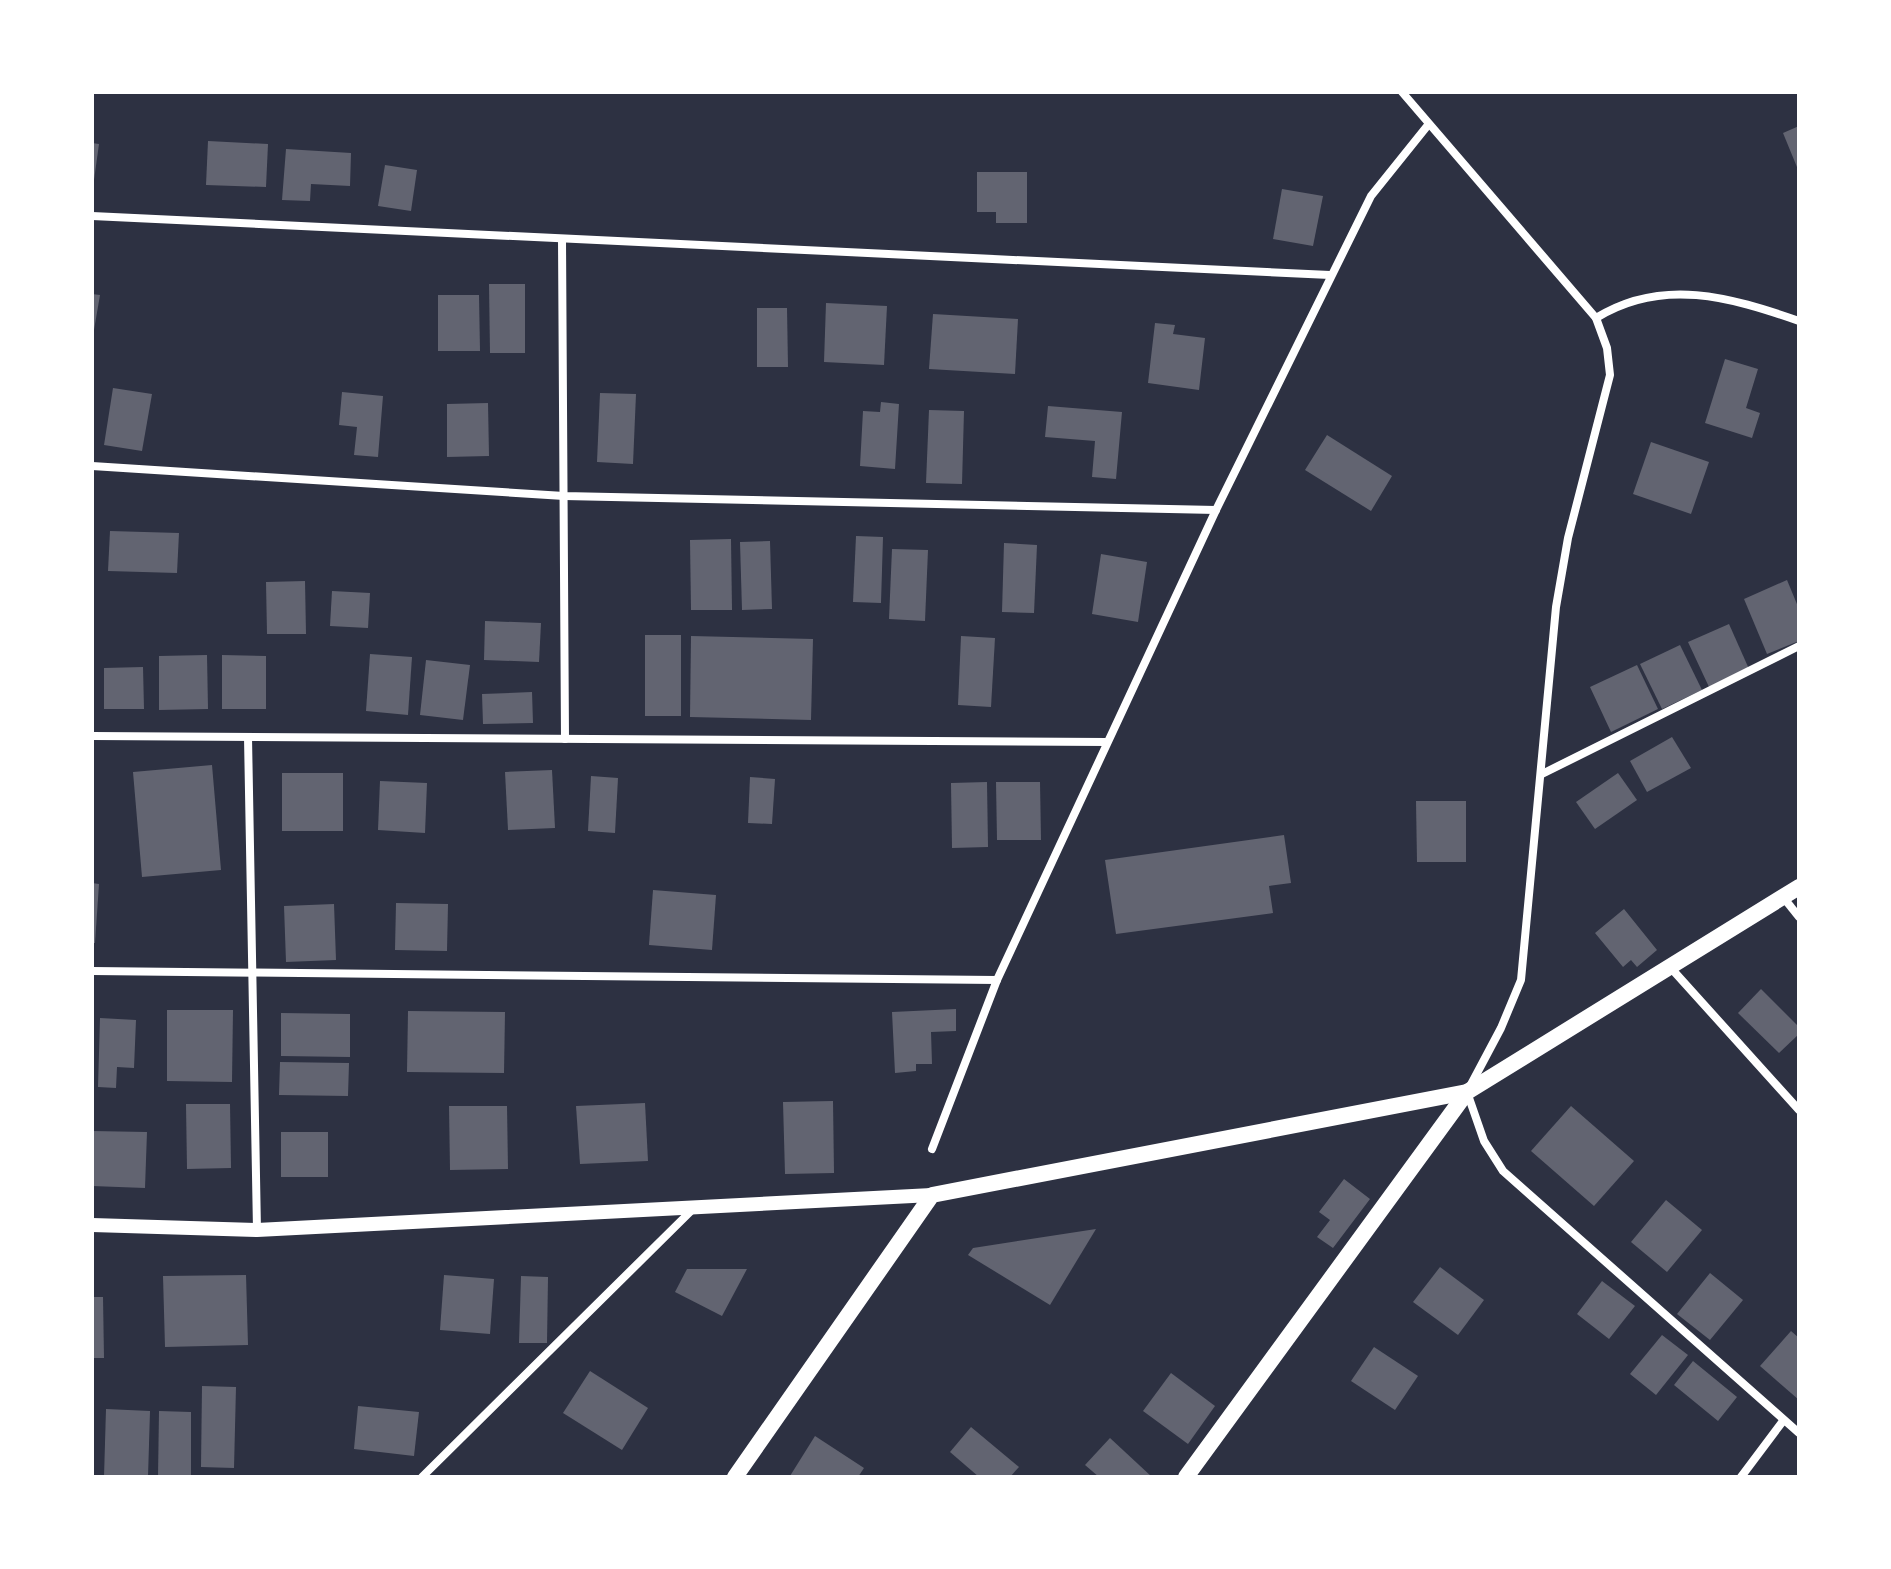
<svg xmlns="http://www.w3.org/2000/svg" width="1891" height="1569" font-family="'PT Serif',serif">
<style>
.building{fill:#626471}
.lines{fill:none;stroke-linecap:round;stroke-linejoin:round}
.minor{stroke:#fff;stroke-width:8}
.tertiary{stroke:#fff;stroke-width:14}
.secondary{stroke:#fff;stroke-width:16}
</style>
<rect width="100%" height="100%" fill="#2d3142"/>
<g class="building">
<path d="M 1799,126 L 1799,172 L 1783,133 Z"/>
<path d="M 208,141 L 268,144 L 266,187 L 206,185 Z"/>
<path d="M 92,143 L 99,144 L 94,180 L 92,180 Z"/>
<path d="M 286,149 L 351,153 L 350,186 L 311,184 L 310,201 L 282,200 Z"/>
<path d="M 385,165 L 417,170 L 411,211 L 378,206 Z"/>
<path d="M 977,172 L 1027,172 L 1027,223 L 996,223 L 996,212 L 977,212 Z"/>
<path d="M 1282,189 L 1323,196 L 1313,246 L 1273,239 Z"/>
<path d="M 489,284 L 525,284 L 525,353 L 490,353 Z"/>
<path d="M 92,294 L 100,295 L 94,330 L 92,330 Z"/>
<path d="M 438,295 L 479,295 L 480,351 L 438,351 Z"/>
<path d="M 826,303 L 887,306 L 884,365 L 824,362 Z"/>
<path d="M 757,308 L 787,308 L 788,367 L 757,367 Z"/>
<path d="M 933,314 L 1018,319 L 1015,374 L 929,369 Z"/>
<path d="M 1155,323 L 1175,325 L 1173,334 L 1205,338 L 1199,390 L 1148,383 Z"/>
<path d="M 1725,359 L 1758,369 L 1746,408 L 1760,413 L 1752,438 L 1705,423 Z"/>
<path d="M 113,388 L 152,394 L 142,451 L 104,445 Z"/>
<path d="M 342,392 L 383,396 L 378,457 L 354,455 L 357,427 L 339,425 Z"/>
<path d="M 600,393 L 636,394 L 633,464 L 597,462 Z"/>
<path d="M 881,402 L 899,404 L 895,469 L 860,466 L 863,411 L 880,412 Z"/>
<path d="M 488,403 L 489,456 L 447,457 L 447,404 Z"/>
<path d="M 1048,406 L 1122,412 L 1116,479 L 1092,477 L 1095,441 L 1045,437 Z"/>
<path d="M 929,410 L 964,411 L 962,484 L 926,483 Z"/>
<path d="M 1327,435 L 1392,476 L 1371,511 L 1305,470 Z"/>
<path d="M 1651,442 L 1709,462 L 1691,514 L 1633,494 Z"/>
<path d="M 110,531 L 179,533 L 177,573 L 108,571 Z"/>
<path d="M 856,536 L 883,537 L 881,603 L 853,602 Z"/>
<path d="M 731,539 L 732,610 L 691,610 L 690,540 Z"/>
<path d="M 770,541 L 772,609 L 742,610 L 740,542 Z"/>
<path d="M 1004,543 L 1037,545 L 1034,613 L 1002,612 Z"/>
<path d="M 892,549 L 928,550 L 925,621 L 889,619 Z"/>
<path d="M 1101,554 L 1147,562 L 1138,622 L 1092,614 Z"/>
<path d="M 1787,580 L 1799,609 L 1799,641 L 1767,654 L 1744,599 Z"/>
<path d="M 305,581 L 306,634 L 267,634 L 266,582 Z"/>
<path d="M 332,591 L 370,593 L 368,628 L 330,626 Z"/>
<path d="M 485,621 L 541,623 L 539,662 L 484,660 Z"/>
<path d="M 1729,624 L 1749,669 L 1709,687 L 1688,642 Z"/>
<rect x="645" y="635" width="36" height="81"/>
<path d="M 691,636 L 813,639 L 811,720 L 690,717 Z"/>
<path d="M 961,636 L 995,638 L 991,707 L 958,705 Z"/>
<path d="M 1680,645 L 1702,690 L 1662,709 L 1640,664 Z"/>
<path d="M 370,654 L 412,657 L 408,715 L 366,711 Z"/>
<path d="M 207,655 L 208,709 L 159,710 L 159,656 Z"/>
<path d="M 222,655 L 266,656 L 266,709 L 222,709 Z"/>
<path d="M 426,660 L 470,665 L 463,720 L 420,715 Z"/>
<path d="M 1637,665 L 1658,709 L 1611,732 L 1590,687 Z"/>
<path d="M 143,667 L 144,709 L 104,709 L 104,668 Z"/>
<path d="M 532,692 L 533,723 L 483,724 L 482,694 Z"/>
<path d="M 1672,737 L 1691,768 L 1647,792 L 1630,761 Z"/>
<path d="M 212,765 L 221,870 L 142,877 L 133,772 Z"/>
<path d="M 552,770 L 555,828 L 508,830 L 505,772 Z"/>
<rect x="282" y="773" width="61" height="58"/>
<path d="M 1618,773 L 1637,800 L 1595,829 L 1576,802 Z"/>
<path d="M 591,776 L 618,778 L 615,833 L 588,831 Z"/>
<path d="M 750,777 L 775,779 L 772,824 L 748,823 Z"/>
<path d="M 380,781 L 427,783 L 425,833 L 378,830 Z"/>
<path d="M 987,782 L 988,847 L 952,848 L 951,783 Z"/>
<path d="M 996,782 L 1040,782 L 1041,840 L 997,840 Z"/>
<path d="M 1416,801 L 1466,801 L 1466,862 L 1417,862 Z"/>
<path d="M 1284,835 L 1291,883 L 1269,886 L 1273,913 L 1116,934 L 1105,860 Z"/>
<path d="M 92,883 L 99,884 L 95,943 L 92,943 Z"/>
<path d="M 653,890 L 716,895 L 712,950 L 649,945 Z"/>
<path d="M 396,903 L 448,904 L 447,951 L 395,950 Z"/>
<path d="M 334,904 L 336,960 L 286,962 L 284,906 Z"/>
<path d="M 1624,909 L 1657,950 L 1637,967 L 1631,960 L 1623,967 L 1595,933 Z"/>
<path d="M 1761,989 L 1799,1027 L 1799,1034 L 1779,1053 L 1738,1013 Z"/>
<path d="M 956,1009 L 956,1031 L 931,1032 L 932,1064 L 916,1064 L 916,1071 L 895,1073 L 892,1012 Z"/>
<path d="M 167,1010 L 233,1010 L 232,1082 L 167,1081 Z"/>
<path d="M 408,1011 L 505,1012 L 504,1073 L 407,1072 Z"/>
<path d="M 281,1013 L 350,1014 L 350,1057 L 281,1056 Z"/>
<path d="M 100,1018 L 136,1020 L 134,1068 L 117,1067 L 116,1088 L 98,1087 Z"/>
<path d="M 280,1062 L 349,1063 L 348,1096 L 279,1095 Z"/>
<path d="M 833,1101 L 834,1173 L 785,1174 L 783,1102 Z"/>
<path d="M 645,1103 L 648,1161 L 580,1164 L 576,1106 Z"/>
<path d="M 186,1104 L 230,1104 L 231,1168 L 187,1169 Z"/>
<path d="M 449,1106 L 507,1106 L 508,1169 L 450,1170 Z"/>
<path d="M 1571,1106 L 1634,1161 L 1594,1206 L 1531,1151 Z"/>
<path d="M 92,1131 L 147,1132 L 145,1188 L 92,1186 Z"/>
<rect x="281" y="1132" width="47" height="45"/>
<path d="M 1344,1179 L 1370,1199 L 1333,1248 L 1317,1237 L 1330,1220 L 1319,1212 Z"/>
<path d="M 1666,1200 L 1702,1230 L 1667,1272 L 1631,1242 Z"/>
<path d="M 1096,1229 L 1050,1305 L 968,1255 L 973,1248 Z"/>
<path d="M 1440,1267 L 1484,1300 L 1458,1335 L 1413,1302 Z"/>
<path d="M 687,1269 L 747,1269 L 722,1316 L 675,1292 Z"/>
<path d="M 1710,1273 L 1743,1300 L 1710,1340 L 1677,1314 Z"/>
<path d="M 246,1275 L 248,1345 L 165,1347 L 163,1276 Z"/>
<path d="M 444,1275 L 494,1279 L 490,1334 L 440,1330 Z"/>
<path d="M 521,1276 L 548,1277 L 547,1343 L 519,1343 Z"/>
<path d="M 1602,1281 L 1635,1306 L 1609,1339 L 1577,1314 Z"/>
<path d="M 92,1297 L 103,1297 L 104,1358 L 92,1358 Z"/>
<path d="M 1791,1331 L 1799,1338 L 1799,1400 L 1760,1366 Z"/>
<path d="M 1662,1335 L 1688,1355 L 1656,1395 L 1630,1374 Z"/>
<path d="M 1374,1347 L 1418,1376 L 1395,1410 L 1351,1381 Z"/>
<path d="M 1693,1361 L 1737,1397 L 1718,1421 L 1674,1385 Z"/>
<path d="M 590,1371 L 648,1408 L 622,1450 L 563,1413 Z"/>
<path d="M 1171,1373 L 1215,1406 L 1188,1444 L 1143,1411 Z"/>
<path d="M 202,1386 L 236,1387 L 234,1468 L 201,1467 Z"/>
<path d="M 358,1406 L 419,1412 L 414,1456 L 354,1449 Z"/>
<path d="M 106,1409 L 150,1411 L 148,1477 L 104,1477 Z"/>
<path d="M 159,1411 L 191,1412 L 191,1477 L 158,1477 Z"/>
<path d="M 971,1427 L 1019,1467 L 1010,1477 L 979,1477 L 950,1452 Z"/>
<path d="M 815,1436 L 864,1468 L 858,1477 L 790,1476 Z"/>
<path d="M 1110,1438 L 1152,1477 L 1099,1477 L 1085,1465 Z"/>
</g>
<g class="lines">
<g class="minor">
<path d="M 1402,92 L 1596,318 L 1607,348 L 1610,375 L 1568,538 L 1556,607 L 1521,980 L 1501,1028 L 1467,1092 L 1484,1141 L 1503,1171 L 1799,1433"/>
<path d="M 92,216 L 1330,275"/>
<path d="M 562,239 L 565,739"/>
<path d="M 1596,318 C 1662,277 1730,297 1799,321"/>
<path d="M 92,466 L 564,496 L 1216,510"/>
<path d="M 92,736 L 1107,742"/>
<path d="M 248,737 L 257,1230"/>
<path d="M 1542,774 L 1799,646"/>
<path d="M 1783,897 L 1799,917"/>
<path d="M 1670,967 L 1799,1110"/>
<path d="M 92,971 L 997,980"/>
<path d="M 932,1149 L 997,980 L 1216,510 L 1371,196 L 1428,125"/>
<path d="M 422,1477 L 695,1207"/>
<path d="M 1741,1477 L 1783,1421"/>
</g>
<path class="tertiary" d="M 92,1225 L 257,1230 L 932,1195"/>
<g class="secondary">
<path d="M 735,1477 L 932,1195 L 1467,1092 L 1799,887"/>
<path d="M 1186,1477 L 1467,1092"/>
</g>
</g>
<rect width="1891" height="1569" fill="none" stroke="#ffffff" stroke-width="188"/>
</svg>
